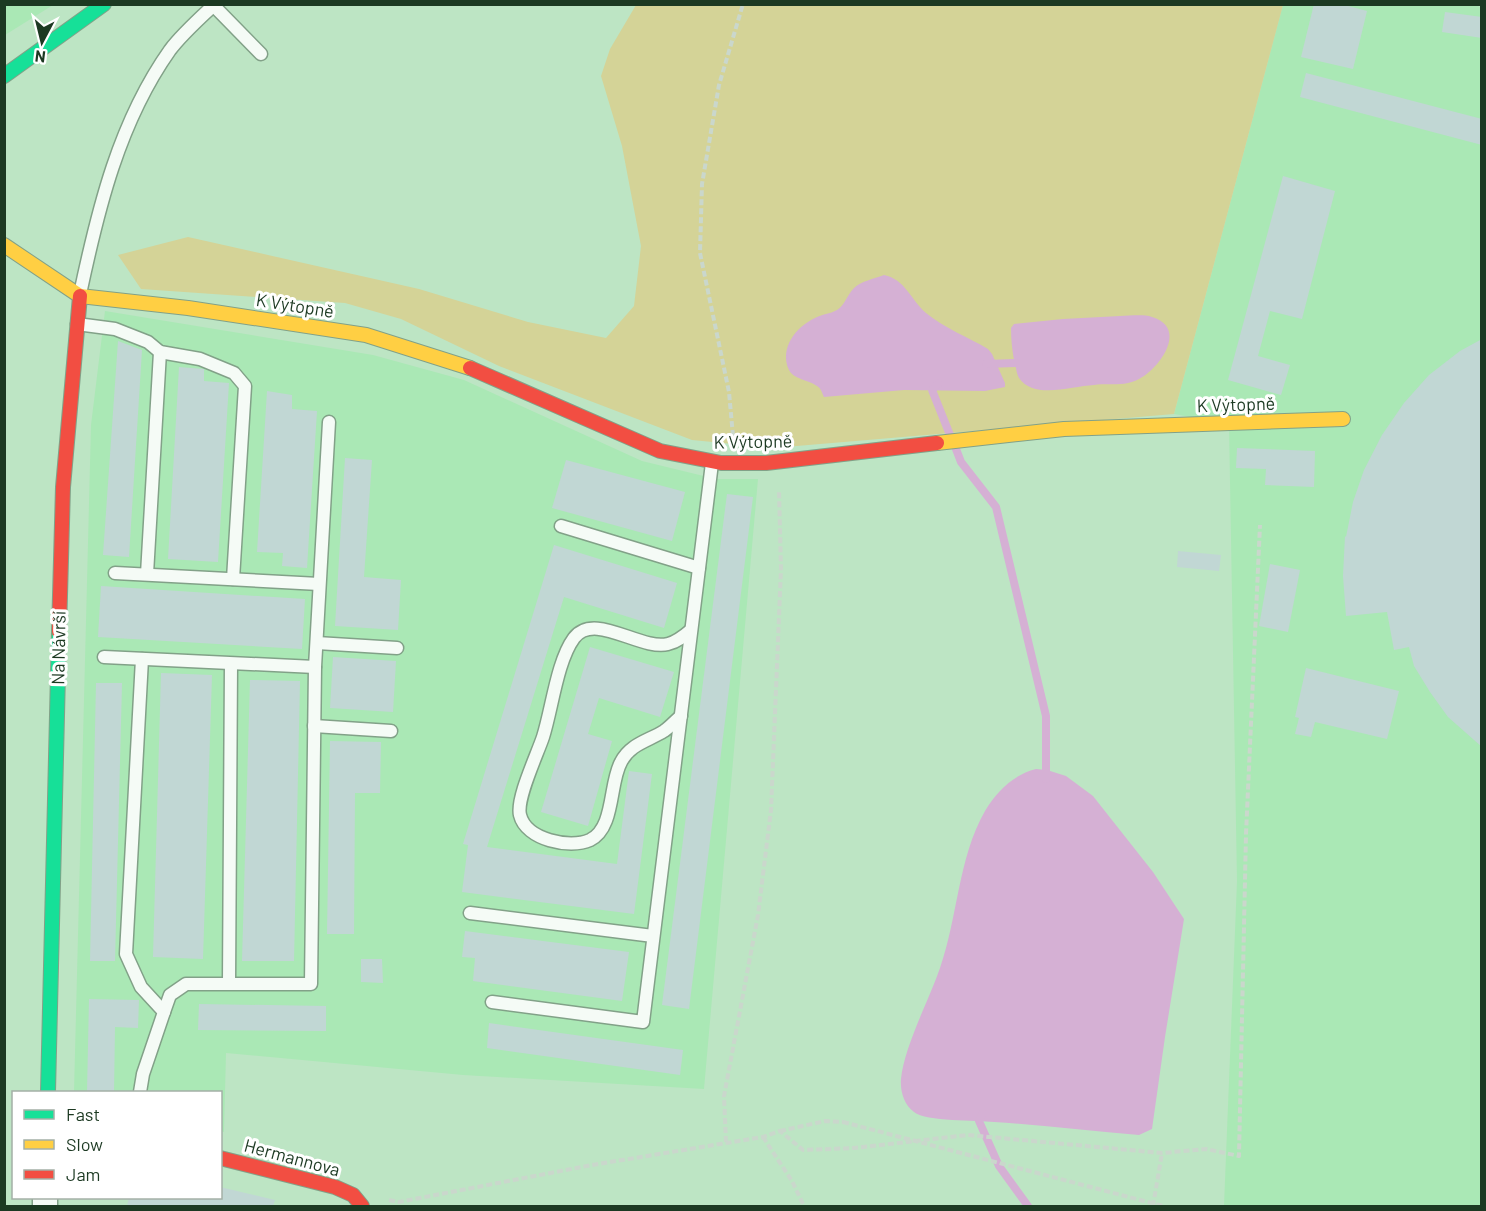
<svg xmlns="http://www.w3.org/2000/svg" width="1486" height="1211" font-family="Barlow,sans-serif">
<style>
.built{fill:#aae8b5}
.green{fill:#d4d397}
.water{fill:#d5b0d4}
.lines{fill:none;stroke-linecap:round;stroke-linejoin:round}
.stream{stroke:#d5b0d4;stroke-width:8}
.building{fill:#c1d7d4}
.lane-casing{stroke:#82a188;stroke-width:15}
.street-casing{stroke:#82a188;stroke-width:27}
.fast-casing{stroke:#82a188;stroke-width:16}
.slow-casing{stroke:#82a188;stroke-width:16}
.jam-casing{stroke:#82a188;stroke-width:16}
.path{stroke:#cad7cc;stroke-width:4;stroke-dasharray:6 3;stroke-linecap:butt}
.lane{stroke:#f5fbf6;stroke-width:12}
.street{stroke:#f5fbf6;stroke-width:24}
.fast{stroke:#16e098;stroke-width:14}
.slow{stroke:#ffcf43;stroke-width:14}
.jam{stroke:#f24e42;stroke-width:14}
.path-bridge{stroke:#cad7cc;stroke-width:4;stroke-dasharray:6 3;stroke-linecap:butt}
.labels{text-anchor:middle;stroke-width:6;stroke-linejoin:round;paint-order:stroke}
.street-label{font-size:18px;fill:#1c3922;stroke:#fff}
</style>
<rect width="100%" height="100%" fill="#bde5c4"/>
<g class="built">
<path d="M 5,4 L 53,4 L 53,5 L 5,35 Z"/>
<path d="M 1471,4 L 1481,7 L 1481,1206 L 1224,1206 L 1237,881 L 1229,424 L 1174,414 L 1283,5 Z"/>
<path d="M 105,311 L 373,355 L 464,380 L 642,461 L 716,479 L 758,479 L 704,1089 L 463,1075 L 226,1053 L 224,1132 L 221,1131 L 220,1092 L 74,1092 L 91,425 Z"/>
</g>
<path class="green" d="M 636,5 L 1283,5 L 1174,414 L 773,448 L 692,440 L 499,366 L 401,319 L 345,303 L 141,289 L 118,255 L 188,237 L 419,289 L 528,322 L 606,338 L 634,306 L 641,246 L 622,146 L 601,76 L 610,49 Z"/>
<g class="water">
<path d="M 884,275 C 905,279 911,300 926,313 C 944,328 968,337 988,349 L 992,354 L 1005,383 L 1005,387 L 985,391 L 904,390 L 824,397 C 822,393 821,388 817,386 C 809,380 793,379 789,370 C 779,348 796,327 815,318 C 822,314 830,314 837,310 C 845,305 847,295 854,288 C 862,281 873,279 884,275 Z"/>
<path d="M 1120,316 C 1130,316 1143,314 1152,317 C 1189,328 1159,369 1139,379 C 1125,387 1108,383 1094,385 C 1072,386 1034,400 1019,378 C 1016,373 1016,365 1014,360 C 1012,349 1011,339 1011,328 L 1014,324 L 1063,319 Z"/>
<path d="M 1036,769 L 1047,770 L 1066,776 L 1093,796 L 1153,872 L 1184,919 L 1165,1037 L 1152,1129 L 1139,1135 C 1091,1131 1043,1125 994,1122 C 977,1120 926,1122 914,1112 C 904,1105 900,1091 901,1079 C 904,1047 929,1000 940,968 C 958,917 958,858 985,811 C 997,791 1013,775 1036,769 Z"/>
</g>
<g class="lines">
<g class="stream">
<path d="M 986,364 L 1015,363"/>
<path d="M 938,384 L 932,390 L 950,435"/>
<path d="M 956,449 L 961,462 L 996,507 L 1046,716 L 1046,779"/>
<path d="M 983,1113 L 979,1121 L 999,1166 L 1028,1206"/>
</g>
</g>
<g class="building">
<path d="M 1314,4 L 1341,4 L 1367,11 L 1353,69 L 1301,57 Z"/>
<path d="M 1445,12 L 1482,17 L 1482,38 L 1442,32 Z"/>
<path d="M 1306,73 L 1482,119 L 1482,145 L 1300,97 Z"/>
<path d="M 1283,176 L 1335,191 L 1302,319 L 1270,311 L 1258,356 L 1290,365 L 1281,395 L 1228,380 Z"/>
<path d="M 1482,339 L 1482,747 L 1448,717 L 1430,692 L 1414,666 L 1409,647 L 1394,650 L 1387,612 L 1346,616 L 1343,576 L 1345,536 L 1346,537 L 1353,502 L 1364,470 L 1382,435 L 1404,403 L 1429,375 L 1460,351 Z"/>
<path d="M 118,341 L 142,350 L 129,557 L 103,555 Z"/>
<path d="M 179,367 L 204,369 L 204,381 L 229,383 L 218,562 L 168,559 Z"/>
<path d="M 267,391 L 292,395 L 292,409 L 317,411 L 307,568 L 282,566 L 283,553 L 257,552 Z"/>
<path d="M 1237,448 L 1315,451 L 1314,487 L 1265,485 L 1266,469 L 1236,468 Z"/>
<path d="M 345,458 L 372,460 L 364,577 L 401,580 L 398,630 L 335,626 Z"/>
<path d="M 566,460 L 685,492 L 672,541 L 552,508 Z"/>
<path d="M 727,494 L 753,497 L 689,1009 L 662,1005 Z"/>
<path d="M 554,545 L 677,583 L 664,628 L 564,597 L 487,847 L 617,864 L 629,771 L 652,774 L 634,914 L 462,892 L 468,845 L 463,844 Z"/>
<path d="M 1178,551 L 1221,555 L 1219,571 L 1177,567 Z"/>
<path d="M 1270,564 L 1300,570 L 1288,632 L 1259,626 Z"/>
<path d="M 101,586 L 305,599 L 302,649 L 98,637 Z"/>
<path d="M 590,647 L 674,672 L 660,717 L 599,698 L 588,734 L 612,741 L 588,826 L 541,812 Z"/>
<path d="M 333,657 L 396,661 L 393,712 L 330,708 Z"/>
<path d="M 1306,668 L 1399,691 L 1387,739 L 1315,722 L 1311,737 L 1295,734 L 1299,718 L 1295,717 Z"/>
<path d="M 161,673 L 212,675 L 203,959 L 153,957 Z"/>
<path d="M 250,680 L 300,681 L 294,961 L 242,961 Z"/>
<path d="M 96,683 L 122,683 L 115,961 L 90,961 Z"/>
<path d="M 330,741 L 381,742 L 380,793 L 355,793 L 354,934 L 327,934 Z"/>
<path d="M 465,931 L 629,952 L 622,1001 L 473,981 L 475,958 L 462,957 Z"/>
<path d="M 361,959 L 382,959 L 383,983 L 361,982 Z"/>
<path d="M 89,999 L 139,1000 L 138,1028 L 115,1027 L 114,1092 L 87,1092 Z"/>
<path d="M 199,1004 L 326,1006 L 326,1031 L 198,1030 Z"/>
<path d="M 489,1023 L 683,1050 L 680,1075 L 487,1048 Z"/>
<path d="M 220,1187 L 275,1200 L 273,1206 L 127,1206 L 129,1198 L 220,1198 Z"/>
</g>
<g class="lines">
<g class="lane-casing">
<g id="lane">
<path d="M 214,6 L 261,54"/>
<path d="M 80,294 C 98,209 119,122 170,50 C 182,34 200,18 215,4"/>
<path d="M 77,324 L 115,329 L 148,342 L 160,352 L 200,359 L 234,373 L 245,386 L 233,579"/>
<path d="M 561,526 L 699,568"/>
<path d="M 115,573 L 319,584"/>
<path d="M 147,574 L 160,352"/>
<path d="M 317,643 L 397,648"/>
<path d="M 104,657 L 315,667"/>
<path d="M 681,716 C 675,721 670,727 664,731 C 648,741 630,744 621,762 C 609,783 615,828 590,840 C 570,849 526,840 520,815 C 516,799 537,755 543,737 C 552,709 557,661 574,638 C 594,611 641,651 668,644 C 677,642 684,636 691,630"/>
<path d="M 314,726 L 391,731"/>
<path d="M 470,913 L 653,936"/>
<path d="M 229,983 L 231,664"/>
<path d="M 492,1002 L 643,1022 L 712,463"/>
<path d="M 164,1012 L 170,995 L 186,984 L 311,984 L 315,667 L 329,422"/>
<path d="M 140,1092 L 143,1074 L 164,1012 L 141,987 L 126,954 L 142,659"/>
</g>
</g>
<g class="street-casing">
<path id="street" d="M 45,1206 L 45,1198"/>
</g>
<g class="fast-casing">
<g id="fast">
<path d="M 4,76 L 104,4"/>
<path d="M 48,1092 L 59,632"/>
</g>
</g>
<g class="slow-casing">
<g id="slow">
<path d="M 4,245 L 80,296 L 188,308 L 366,335 L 470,368"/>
<path d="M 937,443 L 1064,429 L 1343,419"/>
</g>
</g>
<g class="jam-casing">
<g id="jam">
<path d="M 470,368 L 660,451 L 721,463 L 766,463 L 937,443"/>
<path d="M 59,632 L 63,487 L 80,296"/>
<path d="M 220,1158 L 335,1187 L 353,1195 L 362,1206"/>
</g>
</g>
<g class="path">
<path d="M 733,436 L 729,392 L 700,253 L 702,184 L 719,85 L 743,4"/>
<path d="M 780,1131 L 825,1121 L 843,1122"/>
<path d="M 763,1137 L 792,1181 L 804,1206"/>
<path d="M 726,1142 L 724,1096 L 758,915 L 771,810 L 781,569 L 779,490"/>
<path d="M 389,1200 L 399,1202 L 592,1165 L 763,1137 L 780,1131 L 803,1150 L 854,1148 L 968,1135 L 1162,1153 L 1206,1149 L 1239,1156 L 1246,834 L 1260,525"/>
<path d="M 1153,1206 L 1162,1153"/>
</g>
<use href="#lane" class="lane"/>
<use href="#street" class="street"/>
<use href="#fast" class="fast"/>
<use href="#slow" class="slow"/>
<use href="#jam" class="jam"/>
<path class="path-bridge" d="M 843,1122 L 1163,1206"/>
</g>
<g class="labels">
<g class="street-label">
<text transform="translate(295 306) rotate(9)" y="6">K Výtopně</text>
<text transform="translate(1236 405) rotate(-2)" y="6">K Výtopně</text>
<text transform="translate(753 442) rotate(-1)" y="6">K Výtopně</text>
<text transform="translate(59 648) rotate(-89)" y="6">Na Návrší</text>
<text transform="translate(292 1158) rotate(15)" y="6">Hermannova</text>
</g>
</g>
<rect width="1486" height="1211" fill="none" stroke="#1c3922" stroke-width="12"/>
<rect x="12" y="1091" width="210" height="108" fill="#ffffff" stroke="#a4b0a7" stroke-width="1.5"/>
<rect x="24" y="1110" width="30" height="9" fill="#16e098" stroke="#a4b0a7" stroke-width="1.5"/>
<text x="66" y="1121" font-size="18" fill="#1c3922">Fast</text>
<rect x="24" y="1140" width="30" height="9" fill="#ffcf43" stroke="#a4b0a7" stroke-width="1.5"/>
<text x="66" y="1151" font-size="18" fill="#1c3922">Slow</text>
<rect x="24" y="1170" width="30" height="9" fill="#f24e42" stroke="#a4b0a7" stroke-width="1.5"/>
<text x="66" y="1181" font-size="18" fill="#1c3922">Jam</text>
<g transform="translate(42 42) rotate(187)" stroke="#ffffff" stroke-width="4.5" paint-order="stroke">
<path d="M0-4.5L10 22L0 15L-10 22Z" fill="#1c3922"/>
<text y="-9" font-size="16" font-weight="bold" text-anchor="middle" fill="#1c3922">N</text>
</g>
</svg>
